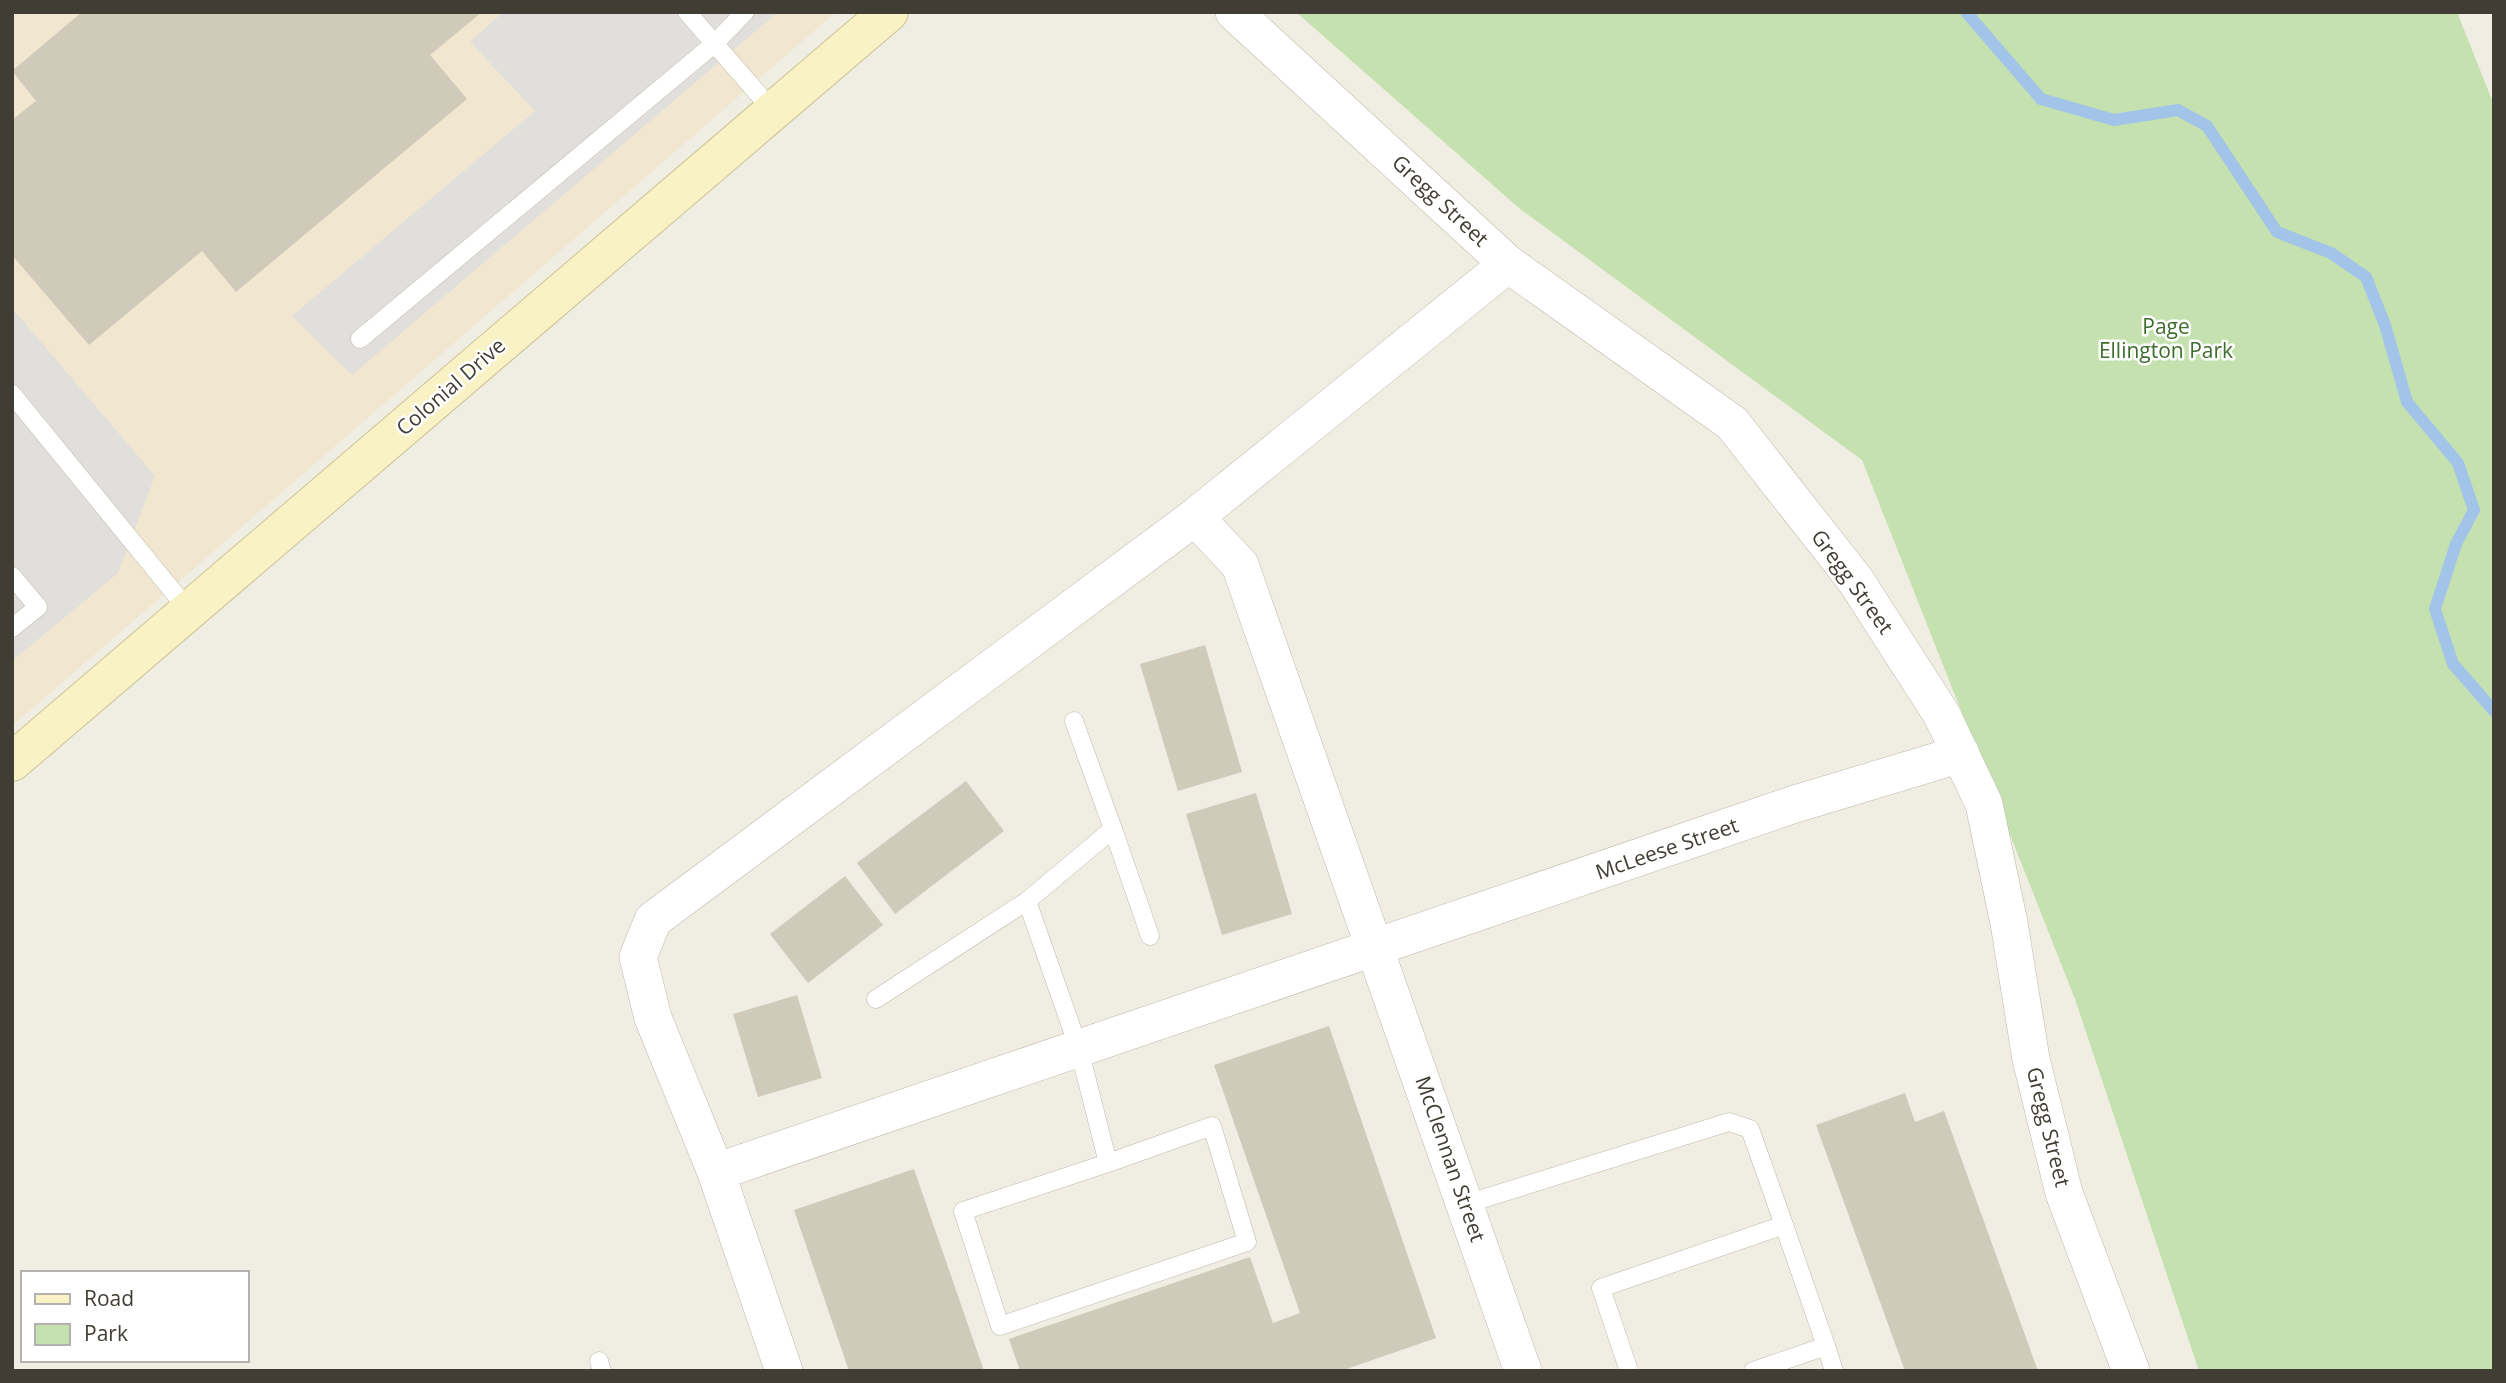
<svg xmlns="http://www.w3.org/2000/svg" width="2506" height="1383" font-family="'Open Sans',sans-serif">
<style>
.commercial{fill:#f1e6cf}
.green{fill:#c5e1af}
.parking{fill:#e1dfdb}
.lines{fill:none;stroke-linecap:round;stroke-linejoin:round}
.stream{stroke:#a3c4e9;stroke-width:12}
.building{fill:#d0caba}
.lane-casing{stroke:#bdb9aa;stroke-width:19}
.street-casing{stroke:#bdb9aa;stroke-width:38}
.secondary-casing{stroke:#ccc496;stroke-width:40}
.lane{stroke:#fff;stroke-width:18}
.street{stroke:#fff;stroke-width:37}
.secondary{stroke:#f9f2c4;stroke-width:38}
.labels{text-anchor:middle;stroke-width:5;stroke-linejoin:round;paint-order:stroke}
.street-label{font-size:21px;fill:#413d34;stroke:#fff}
.park-label{font-size:21px;fill:#3e6d2d;stroke:#fff}
</style>
<rect width="100%" height="100%" fill="#f0ede3"/>
<path class="commercial" d="M 12,12 L 836,12 L 12,726 Z"/>
<path class="green" d="M 1296,12 L 2457,12 L 2494,105 L 2494,1371 L 2199,1371 L 2075,999 L 1862,460 L 1519,208 Z"/>
<g class="parking">
<path d="M 503,12 L 778,12 L 352,375 L 292,316 L 535,111 L 470,42 Z"/>
<path d="M 12,308 L 155,476 L 118,573 L 12,661 Z"/>
</g>
<g class="lines">
<path class="stream" d="M 1966,12 L 2041,99 L 2114,120 L 2178,110 L 2207,126 L 2277,232 L 2331,253 L 2366,277 L 2385,325 L 2407,402 L 2458,463 L 2474,510 L 2456,544 L 2435,609 L 2453,664 L 2494,711"/>
</g>
<g class="building">
<path d="M 82,12 L 482,12 L 430,55 L 467,99 L 236,292 L 202,251 L 89,345 L 12,255 L 12,120 L 36,101 L 12,71 Z"/>
<path d="M 1205,645 L 1242,772 L 1178,791 L 1140,664 Z"/>
<path d="M 966,781 L 1004,831 L 895,914 L 857,863 Z"/>
<path d="M 1256,793 L 1292,914 L 1222,935 L 1186,814 Z"/>
<path d="M 845,876 L 883,925 L 808,983 L 770,934 Z"/>
<path d="M 797,995 L 822,1078 L 758,1097 L 733,1014 Z"/>
<path d="M 1329,1026 L 1436,1338 L 1341,1371 L 1020,1371 L 1009,1339 L 1250,1257 L 1273,1323 L 1300,1313 L 1214,1065 Z"/>
<path d="M 1905,1093 L 1915,1122 L 1944,1111 L 2038,1371 L 1905,1371 L 1816,1125 Z"/>
<path d="M 914,1169 L 984,1371 L 849,1371 L 794,1210 Z"/>
</g>
<g class="lines">
<g class="lane-casing">
<g id="lane">
<path d="M 687,12 L 774,112"/>
<path d="M 360,339 L 714,44 L 745,12"/>
<path d="M 12,394 L 189,611"/>
<path d="M 12,576 L 38,607 L 12,628"/>
<path d="M 1113,829 L 1150,936"/>
<path d="M 1027,901 L 1113,829 L 1074,721"/>
<path d="M 876,999 L 1027,901 L 1079,1049 L 1108,1163 L 963,1211 L 1000,1326 L 1247,1242 L 1212,1126 L 1108,1163"/>
<path d="M 1466,1204 L 1729,1122 L 1750,1129 L 1784,1225"/>
<path d="M 1826,1346 L 1834,1371"/>
<path d="M 599,1361 L 602,1371"/>
<path d="M 1629,1371 L 1601,1288 L 1784,1225 L 1826,1346 L 1753,1371"/>
</g>
</g>
<g class="street-casing">
<g id="street">
<path d="M 1234,12 L 1508,264 L 1732,423 L 1856,581 L 1942,715 L 1984,804 L 2009,923 L 2031,1059 L 2064,1193 L 2131,1371"/>
<path d="M 1195,517 L 1240,565 L 1523,1371"/>
<path d="M 716,1172 L 1795,804 L 1961,754"/>
<path d="M 784,1371 L 716,1172 L 653,1018 L 638,957 L 653,920 L 1195,517 L 1508,264"/>
</g>
</g>
<g class="secondary-casing">
<path id="secondary" d="M 12,762 L 889,12"/>
</g>
<use href="#lane" class="lane"/>
<use href="#street" class="street"/>
<use href="#secondary" class="secondary"/>
</g>
<g class="labels">
<g class="street-label">
<text transform="translate(1440 201) rotate(43)" y="7">Gregg Street</text>
<text transform="translate(451 387) rotate(-41)" y="7">Colonial Drive</text>
<text transform="translate(1852 582) rotate(54)" y="7">Gregg Street</text>
<text transform="translate(1667 849) rotate(-19)" y="7">McLeese Street</text>
<text transform="translate(2048 1127) rotate(76)" y="7">Gregg Street</text>
<text transform="translate(1450 1159) rotate(71)" y="7">McClennan Street</text>
</g>
<g class="park-label">
<text x="2166" y="334">Page<tspan x="2166" dy="24">Ellington Park</tspan></text>
</g>
</g>
<rect width="2506" height="1383" fill="none" stroke="#413d34" stroke-width="28"/>
<rect x="21" y="1271" width="228" height="91" fill="#ffffff" stroke="#b3b1ae" stroke-width="2"/>
<rect x="35" y="1294" width="35" height="10" fill="#f9f2c4" stroke="#b3b1ae" stroke-width="2"/>
<text x="84" y="1306" font-size="21" fill="#413d34">Road</text>
<rect x="35" y="1324" width="35" height="21" fill="#c5e1af" stroke="#b3b1ae" stroke-width="2"/>
<text x="84" y="1341" font-size="21" fill="#413d34">Park</text>
</svg>
